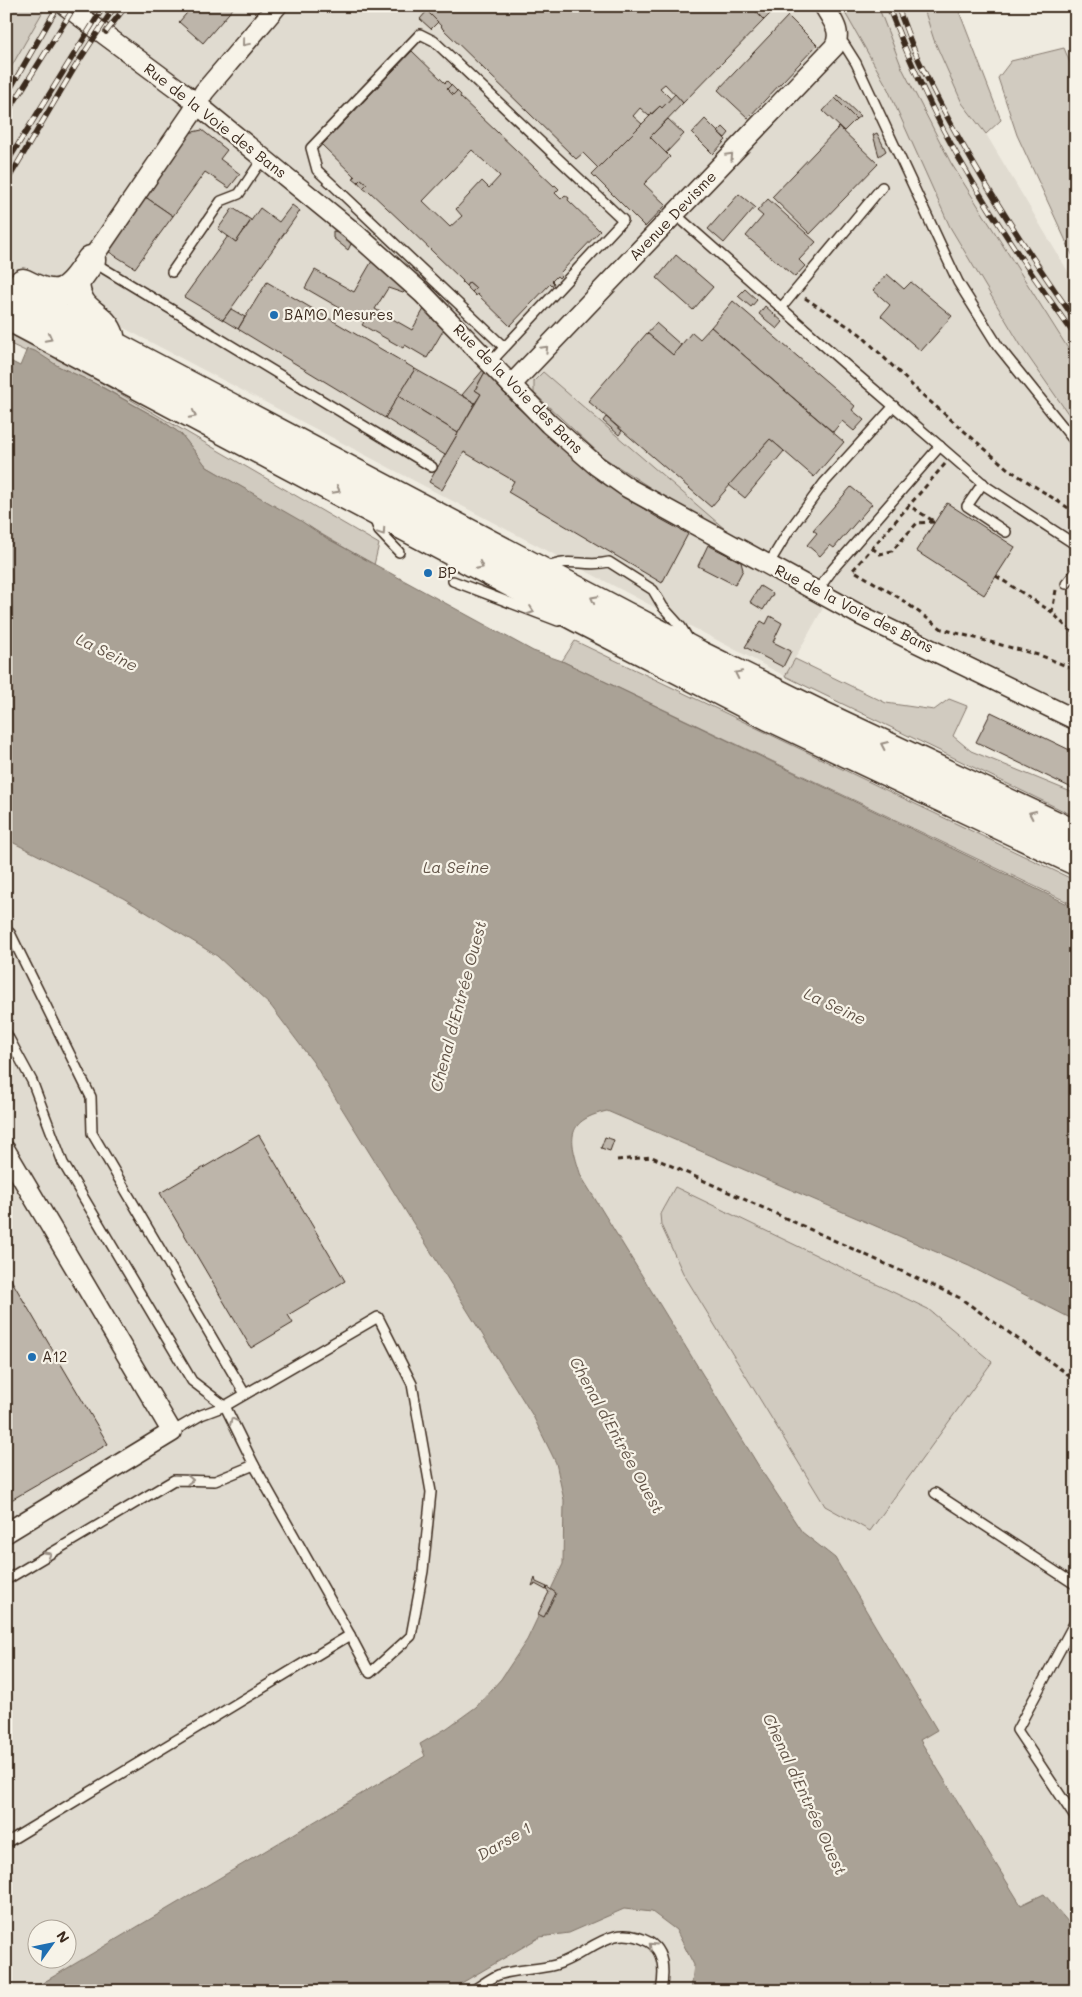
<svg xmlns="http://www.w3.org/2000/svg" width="1082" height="1997" font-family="Mali,sans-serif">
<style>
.built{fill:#e0dbd0;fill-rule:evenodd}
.green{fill:#d1cbc0;stroke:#867a6f}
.water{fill:#aaa296;stroke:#7e7266}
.building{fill:#bdb5aa;stroke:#3b2a1e;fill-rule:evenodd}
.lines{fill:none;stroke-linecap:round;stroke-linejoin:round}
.lane-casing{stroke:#3b2a1e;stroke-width:12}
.street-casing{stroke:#3b2a1e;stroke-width:22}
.primary-casing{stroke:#3b2a1e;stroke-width:31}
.path{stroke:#3b2a1e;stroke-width:3;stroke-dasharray:5 4;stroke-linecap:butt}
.lane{stroke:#f7f3e8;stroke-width:9}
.street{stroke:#f7f3e8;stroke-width:19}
.primary{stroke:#f7f3e8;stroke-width:28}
.rail-casing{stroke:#3b2a1e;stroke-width:5.5}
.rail{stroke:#f7f3e8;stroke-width:4;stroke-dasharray:11;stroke-linecap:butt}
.oneway{stroke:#998e83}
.poi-dot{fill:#1f6fb2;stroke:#f7f3e8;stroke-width:2}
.labels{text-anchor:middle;stroke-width:4.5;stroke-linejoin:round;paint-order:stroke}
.street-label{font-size:15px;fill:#3b2a1e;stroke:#f7f3e8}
.poi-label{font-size:15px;fill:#3b2a1e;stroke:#f7f3e8;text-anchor:start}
.water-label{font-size:16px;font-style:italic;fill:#625448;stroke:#f7f3e8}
</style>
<rect width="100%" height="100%" fill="#efebe0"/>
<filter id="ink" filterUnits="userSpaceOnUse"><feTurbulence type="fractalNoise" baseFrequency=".02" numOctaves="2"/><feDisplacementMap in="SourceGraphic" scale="10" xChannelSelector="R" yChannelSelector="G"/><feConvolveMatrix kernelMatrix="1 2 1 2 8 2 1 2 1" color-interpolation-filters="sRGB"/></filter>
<g filter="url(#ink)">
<g class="built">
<path d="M 6,6 L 923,6 L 934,40 L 962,103 L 986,134 L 1076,285 L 1076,710 L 832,592 L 785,676 L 6,266 Z"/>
<path d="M 6,839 L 123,898 L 217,956 L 271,1006 L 313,1062 L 533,1416 L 556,1463 L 564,1500 L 563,1564 L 527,1640 L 501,1679 L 476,1707 L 447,1728 L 420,1744 L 425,1755 L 29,1991 L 6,1991 ZM 38,1930 L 68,1930 L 68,1960 L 38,1960 Z"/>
<path d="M 607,1111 L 969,1266 L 1076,1321 L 1076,1931 L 1044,1894 L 1022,1906 L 919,1740 L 937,1729 L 835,1558 L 802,1532 L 763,1473 L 581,1176 L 572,1147 L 573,1133 L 580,1122 L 591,1114 Z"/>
<path d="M 624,1909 L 652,1912 L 676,1930 L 694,1965 L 691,1991 L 448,1991 L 540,1937 L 569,1933 Z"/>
</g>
<g class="green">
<path d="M 6,6 L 46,6 L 6,76 Z"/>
<path d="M 839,6 L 878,6 L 902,68 L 951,163 L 1076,361 L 1076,425 L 1023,349 L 950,227 L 886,85 L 844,11 Z"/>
<path d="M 923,6 L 957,6 L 1001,120 L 986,134 L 962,103 L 934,40 Z"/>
<path d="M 1064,48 L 1076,77 L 1076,263 L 1017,135 L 998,78 L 1011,61 Z"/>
<path d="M 6,331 L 66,362 L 379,544 L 374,565 L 207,467 L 181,434 L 161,420 L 104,388 L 6,342 Z"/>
<path d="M 543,372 L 726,530 L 683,509 L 603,457 L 534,393 L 534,381 Z"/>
<path d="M 575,641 L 1076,881 L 1076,906 L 562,661 Z"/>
<path d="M 795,659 L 886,703 L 934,710 L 949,699 L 967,706 L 953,736 L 971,751 L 1076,794 L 1076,817 L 785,676 Z"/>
<path d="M 675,1187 L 928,1309 L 992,1362 L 870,1531 L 825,1506 L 683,1273 L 661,1225 L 660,1214 Z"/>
</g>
<path class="water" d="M 27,349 L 35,351 L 58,366 L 94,383 L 161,420 L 181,434 L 207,467 L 301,521 L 328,539 L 533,651 L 562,661 L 1076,908 L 1076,1321 L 969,1266 L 607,1111 C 563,1121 570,1141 581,1176 L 763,1473 L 802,1532 L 835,1558 L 937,1730 L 920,1740 L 1021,1905 L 1044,1894 L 1076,1931 L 1076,1991 L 691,1991 L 694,1965 L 676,1930 L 652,1912 L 624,1909 L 569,1933 L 540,1937 L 448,1991 L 29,1991 L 425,1756 L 420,1744 L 447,1728 L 476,1707 L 501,1679 L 527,1640 L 563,1564 L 564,1500 L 556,1463 L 533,1416 L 313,1062 L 271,1006 L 217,956 L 123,898 L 6,839 L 6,359 L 20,366 Z"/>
<g class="building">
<path d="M 193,6 L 235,6 L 203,43 L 179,22 Z"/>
<path d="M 422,6 L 750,6 L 764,20 L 683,103 L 665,84 L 660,88 L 671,99 L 662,108 L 660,106 L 649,116 L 640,108 L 633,116 L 642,124 L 598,168 L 583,153 L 576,159 L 442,28 L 442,27 Z"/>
<path d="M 750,6 L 778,6 L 764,20 Z"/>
<path d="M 427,11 L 438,22 L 431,29 L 420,19 Z"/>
<path d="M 788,16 L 817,45 L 748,118 L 718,90 Z"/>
<path d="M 412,51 L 445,83 L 447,81 L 451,85 L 447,89 L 453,95 L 457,91 L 461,95 L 460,97 L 554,186 L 555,185 L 559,189 L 555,193 L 561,199 L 565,195 L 569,198 L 568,200 L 600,231 L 560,273 L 562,275 L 559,278 L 557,276 L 552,281 L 554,283 L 552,286 L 550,284 L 510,326 L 477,294 L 476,296 L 472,292 L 476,288 L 469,282 L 466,286 L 462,282 L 463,281 L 403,223 L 369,191 L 368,192 L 363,188 L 367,184 L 361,179 L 358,182 L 353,178 L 355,177 L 322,145 ZM 472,150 L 500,176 L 489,188 L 482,181 L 456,209 L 462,216 L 450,227 L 423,201 Z"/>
<path d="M 451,85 L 457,91 L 453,95 L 447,89 Z"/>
<path d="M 675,94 L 683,103 L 650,137 L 670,157 L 644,184 L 666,205 L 645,227 L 592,174 L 660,106 L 662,108 Z"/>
<path d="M 838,95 L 860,116 L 856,119 L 835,98 Z"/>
<path d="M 835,98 L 856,119 L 844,131 L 823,111 Z"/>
<path d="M 668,119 L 684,134 L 666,153 L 650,137 Z"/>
<path d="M 705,119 L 726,140 L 713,154 L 692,133 Z"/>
<path d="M 723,127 L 729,133 L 725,138 L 718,132 Z"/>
<path d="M 839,127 L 878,164 L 810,234 L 772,197 Z"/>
<path d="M 202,130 L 227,150 L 220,159 L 240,174 L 229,188 L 205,172 L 173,216 L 144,196 L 188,133 Z"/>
<path d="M 877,133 L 886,151 L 879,156 L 873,135 Z"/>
<path d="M 361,179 L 367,184 L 363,188 L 358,182 Z"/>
<path d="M 739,194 L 755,207 L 724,243 L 708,229 Z"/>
<path d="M 144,196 L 173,216 L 135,268 L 106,250 Z"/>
<path d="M 768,199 L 816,242 L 799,260 L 805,266 L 795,277 L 746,236 L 763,216 L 757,211 Z"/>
<path d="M 292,205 L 300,211 L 223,320 L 184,297 L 228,236 L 236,242 L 260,208 L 279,222 Z"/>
<path d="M 233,208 L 251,220 L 236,242 L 218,229 Z"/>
<path d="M 333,231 L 340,232 L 353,244 L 351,244 L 348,250 L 333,238 Z"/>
<path d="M 676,255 L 713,287 L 693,310 L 657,278 Z"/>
<path d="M 372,261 L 405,291 L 403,293 L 388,288 L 375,309 L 412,330 L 424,309 L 444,329 L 427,358 L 405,345 L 403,348 L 362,325 L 364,322 L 305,288 L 315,270 L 354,292 Z"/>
<path d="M 887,274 L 904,289 L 911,282 L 952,316 L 921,351 L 881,316 L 890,305 L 873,290 Z"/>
<path d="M 267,282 L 415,369 L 385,418 L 238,329 Z"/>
<path d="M 469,282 L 476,288 L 472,292 L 466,286 Z"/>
<path d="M 745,289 L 757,300 L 751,307 L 738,296 Z"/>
<path d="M 733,301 L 855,406 L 852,410 L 864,420 L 854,431 L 842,421 L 833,432 L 711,327 Z"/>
<path d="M 765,306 L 783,322 L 777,329 L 759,314 Z"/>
<path d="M 231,309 L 245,317 L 238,329 L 223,320 Z"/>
<path d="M 656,323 L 681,345 L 673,355 L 647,333 Z"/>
<path d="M 711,327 L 844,442 L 814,477 L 770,439 L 711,507 L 588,401 L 647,333 L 673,355 L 692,332 L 700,339 Z"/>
<path d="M 415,369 L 475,403 L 458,433 L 398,396 Z"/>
<path d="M 483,370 L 485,372 L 475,390 L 481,394 L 475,403 L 462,395 Z"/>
<path d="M 485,372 L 516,406 L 598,479 L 655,516 L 688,534 L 662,583 L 508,492 L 514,481 L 464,452 L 442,490 L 429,482 L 481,394 L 475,390 Z"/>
<path d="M 398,396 L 458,433 L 445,455 L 385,418 Z"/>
<path d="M 606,417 L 622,431 L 619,435 L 603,421 Z"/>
<path d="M 770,439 L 784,451 L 745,498 L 729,485 Z"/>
<path d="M 851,487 L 872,504 L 834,548 L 830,545 L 820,556 L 807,545 L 817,533 L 813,530 Z"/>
<path d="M 947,503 L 1015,547 L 984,595 L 916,551 Z"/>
<path d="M 708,545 L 741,562 L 743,570 L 735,585 L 698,566 Z"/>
<path d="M 760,586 L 773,594 L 763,610 L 750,602 Z"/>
<path d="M 770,616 L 782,623 L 773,642 L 791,651 L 783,667 L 745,647 L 761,621 L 766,624 Z"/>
<path d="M 991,712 L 1076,753 L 1076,790 L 976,742 Z"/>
<path d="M 259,1135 L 345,1281 L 288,1315 L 293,1323 L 251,1348 L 160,1193 Z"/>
<path d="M 605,1137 L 614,1140 L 610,1151 L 601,1148 Z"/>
<path d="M 6,1271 L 108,1444 L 6,1503 Z"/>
<path d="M 535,1578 L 536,1582 L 547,1587 L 546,1590 L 535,1584 L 532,1586 Z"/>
<path d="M 547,1587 L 556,1593 L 544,1617 L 538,1614 L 549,1592 L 546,1590 Z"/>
</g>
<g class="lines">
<g class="lane-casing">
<g id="lane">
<path d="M 838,40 L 844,44 L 856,63 L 958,282 L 998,346 L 1076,443"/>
<path d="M 675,214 L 846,365 L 987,487 L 1076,545"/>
<path d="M 93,262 L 432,467"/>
<path d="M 172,272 L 221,201 L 239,194 L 263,158"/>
<path d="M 781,308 L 882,187"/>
<path d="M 490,363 L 623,220 L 434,41 L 420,34 L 311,148 L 317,170 L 504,347"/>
<path d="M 983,483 L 967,506 L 1006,532"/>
<path d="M 374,518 L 379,531 L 399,552"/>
<path d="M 768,565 L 788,532 L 824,483 L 894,406"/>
<path d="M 546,568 C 570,556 584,568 609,562 L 653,590 L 663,607 L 681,627 L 689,640"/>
<path d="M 453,581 L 558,621"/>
<path d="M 1066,584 L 1076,572"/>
<path d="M 817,591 L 833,569 L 940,446"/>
<path d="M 6,930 L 10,933 L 91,1097 L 92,1133 L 245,1394"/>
<path d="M 6,1033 L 32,1081 L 63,1163 L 192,1381 L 225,1406 L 378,1317 L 412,1384 L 431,1492 L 423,1571 L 411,1636 L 370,1673 L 350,1635"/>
<path d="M 935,1493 L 1076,1585"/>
<path d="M 6,1580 L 174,1480 L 215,1481 L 254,1465"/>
<path d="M 1076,1620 L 1017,1730 L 1076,1819"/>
<path d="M 6,1843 L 350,1635 L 254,1465 L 225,1406 L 201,1415 L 172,1432"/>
<path d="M 472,1991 C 480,1986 489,1979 498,1975 C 516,1969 537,1970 555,1965 C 589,1955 611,1920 649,1942 C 666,1952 664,1975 661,1991"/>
</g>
</g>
<g class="street-casing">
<g id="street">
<path d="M 66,6 L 182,92 L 356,234 L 423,294 L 549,424 L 597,466 L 628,488 L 860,615 L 1076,720"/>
<path d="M 91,260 L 192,113 L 204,92 L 277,6"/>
<path d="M 511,385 L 834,47 C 843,32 832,20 824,6"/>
<path d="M 6,1151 L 172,1432 L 6,1533"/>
</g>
</g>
<g class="primary-casing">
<g id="primary">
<path d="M 23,283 C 62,303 68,293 91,260"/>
<path d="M 75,283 C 77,316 102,312 110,336"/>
<path d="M 6,289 L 699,655 L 825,717 L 1076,835"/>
<path d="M 6,315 L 578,618 L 769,716 L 1076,861"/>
</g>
</g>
<g class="path">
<path d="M 805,298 L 860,334 L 918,391 L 1008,469 L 1076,513"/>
<path d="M 945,464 L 853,570 L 898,597 L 942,629 L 1042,656 L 1076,670"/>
<path d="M 872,548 L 880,554 L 892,551 L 917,523 L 935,522 L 908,505"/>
<path d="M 996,576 L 1052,612"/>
<path d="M 1056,590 L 1052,612 L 1076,637"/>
<path d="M 617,1160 L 652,1157 L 960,1298 L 1076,1380"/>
</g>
<use href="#lane" class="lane"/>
<use href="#street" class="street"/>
<use href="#primary" class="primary"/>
<g class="rail-casing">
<g id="rail">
<path d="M 888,6 C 905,49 923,91 944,131 C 982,203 1029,271 1076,337"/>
<path d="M 897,6 C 905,25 911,45 920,63 C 963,154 1018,238 1076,321"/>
<path d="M 106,32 L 126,6"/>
<path d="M 6,96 L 58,6"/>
<path d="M 6,115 L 75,6"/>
<path d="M 6,164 L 104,6"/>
<path d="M 6,183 L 75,67 L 115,6"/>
</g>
</g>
<use href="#rail" class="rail"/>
</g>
<defs><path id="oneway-chevron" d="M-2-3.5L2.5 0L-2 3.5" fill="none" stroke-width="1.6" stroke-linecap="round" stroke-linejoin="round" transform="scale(1.25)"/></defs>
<g class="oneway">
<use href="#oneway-chevron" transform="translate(245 43) rotate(130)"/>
<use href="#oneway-chevron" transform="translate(730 156) rotate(-46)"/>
<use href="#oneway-chevron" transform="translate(49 338) rotate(28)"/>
<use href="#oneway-chevron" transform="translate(545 349) rotate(-46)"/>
<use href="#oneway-chevron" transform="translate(193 415) rotate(28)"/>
<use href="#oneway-chevron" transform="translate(337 490) rotate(28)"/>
<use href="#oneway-chevron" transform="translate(382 532) rotate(56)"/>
<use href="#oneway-chevron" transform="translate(480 566) rotate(28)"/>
<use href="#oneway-chevron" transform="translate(594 599) rotate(-152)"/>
<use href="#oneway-chevron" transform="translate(531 611) rotate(20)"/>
<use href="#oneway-chevron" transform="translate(738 674) rotate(-154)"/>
<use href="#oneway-chevron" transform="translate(884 745) rotate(-155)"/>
<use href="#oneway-chevron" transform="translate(1032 814) rotate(-155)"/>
<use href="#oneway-chevron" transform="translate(233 1421) rotate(-116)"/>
<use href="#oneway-chevron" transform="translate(190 1480) rotate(2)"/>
<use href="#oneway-chevron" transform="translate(48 1555) rotate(-31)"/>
<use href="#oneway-chevron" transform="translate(652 1946) rotate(-136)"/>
</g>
</g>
<g class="poi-dot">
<circle cx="274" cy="315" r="5"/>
<circle cx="428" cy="573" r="5"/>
<circle cx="32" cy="1357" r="5"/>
</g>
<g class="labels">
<g class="street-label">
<text transform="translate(215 121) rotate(38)" y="5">Rue de la Voie des Bans</text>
<text transform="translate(673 216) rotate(-46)" y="5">Avenue Devisme</text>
<text transform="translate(518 389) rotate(45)" y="5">Rue de la Voie des Bans</text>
<text transform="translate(854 609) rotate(27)" y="5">Rue de la Voie des Bans</text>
</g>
<g class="poi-label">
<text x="284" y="320">BAMO Mesures</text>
<text x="438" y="578">BP</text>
<text x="42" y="1362">A12</text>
</g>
<g class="water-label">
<text transform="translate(107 652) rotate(26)" y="6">La Seine</text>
<text x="456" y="873">La Seine</text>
<text transform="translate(458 1006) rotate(-75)" y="6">Chenal d'Entrée Ouest</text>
<text transform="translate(835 1006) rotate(25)" y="6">La Seine</text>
<text transform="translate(617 1435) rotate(61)" y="6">Chenal d'Entrée Ouest</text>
<text transform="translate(805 1794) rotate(65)" y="6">Chenal d'Entrée Ouest</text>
<text transform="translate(504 1841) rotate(-30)" y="6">Darse 1</text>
</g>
</g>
<rect width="1082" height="1997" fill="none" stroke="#f7f3e8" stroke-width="25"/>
<rect x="12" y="12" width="1057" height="1972" fill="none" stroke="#3b2a1e" stroke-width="2" filter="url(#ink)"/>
<g transform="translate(52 1944) rotate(57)"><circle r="24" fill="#f7f3e8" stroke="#aca397"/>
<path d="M0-4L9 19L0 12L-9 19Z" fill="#1f6fb2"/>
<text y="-8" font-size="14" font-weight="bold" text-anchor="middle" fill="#3b2a1e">N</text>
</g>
</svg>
